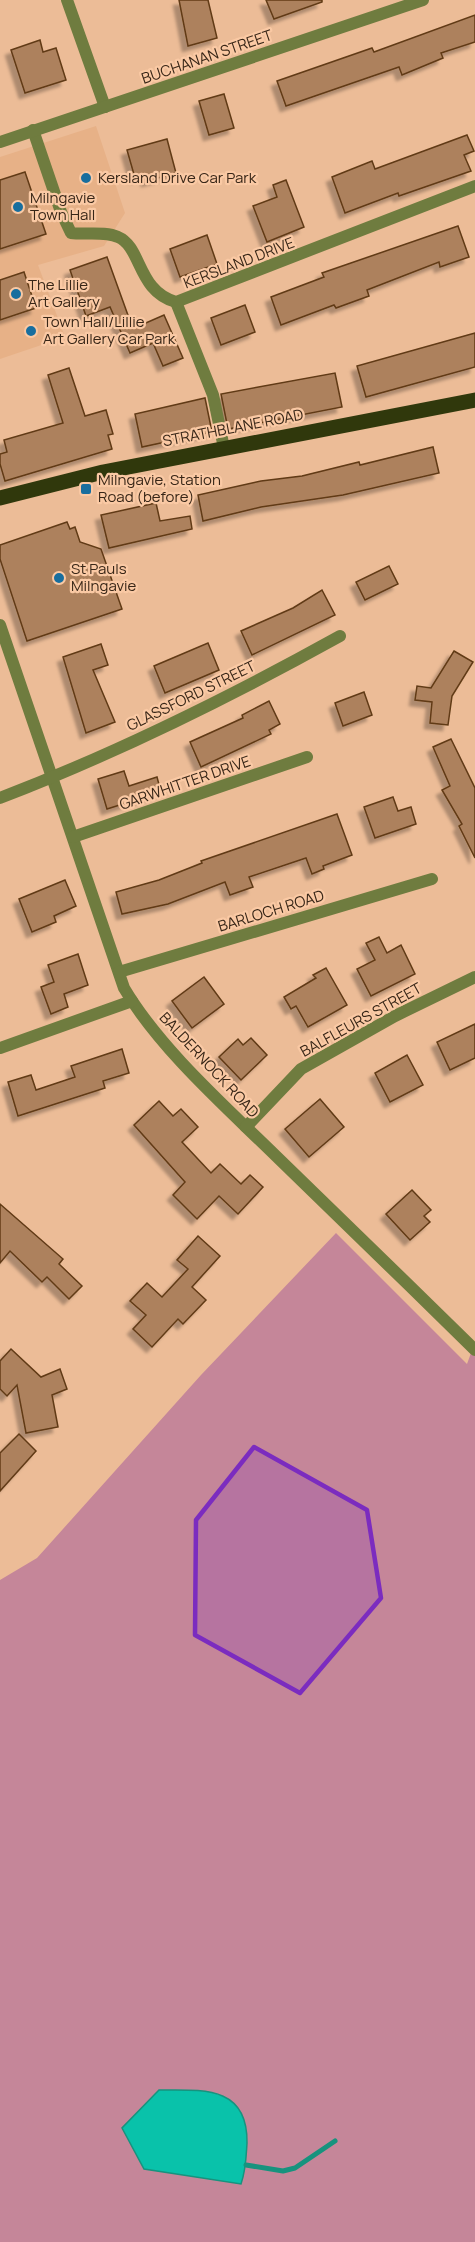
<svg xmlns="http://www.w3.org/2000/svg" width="475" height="2242" font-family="Manrope,sans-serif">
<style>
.built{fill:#e7b187}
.green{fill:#c58699}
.water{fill:#09c2aa;stroke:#17937e;stroke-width:1.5}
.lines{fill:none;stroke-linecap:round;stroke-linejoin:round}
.stream{stroke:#17937e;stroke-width:5}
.building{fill:#ad815d;stroke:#613a16;stroke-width:1.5;filter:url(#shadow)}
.minor{stroke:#6f7c3f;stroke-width:12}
.primary{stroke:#30380c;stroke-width:15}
.marked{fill:#7b2cbf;fill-opacity:0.2;stroke:#7b2cbf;stroke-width:4.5;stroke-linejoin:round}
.poi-dot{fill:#186e9e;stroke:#fac9a4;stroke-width:2}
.labels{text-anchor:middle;stroke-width:4.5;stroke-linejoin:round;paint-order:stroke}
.street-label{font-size:15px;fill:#382617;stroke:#fac9a4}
.poi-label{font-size:15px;fill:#382617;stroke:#fac9a4;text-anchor:start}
</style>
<defs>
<filter id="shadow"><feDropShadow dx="-5.5" dy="5.5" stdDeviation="1.5" flood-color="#0004"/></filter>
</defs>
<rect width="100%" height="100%" fill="#ecbc97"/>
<path class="built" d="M 96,126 L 125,213 L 104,246 L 38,265 L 65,337 L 0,359 L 0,157 Z"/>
<path class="green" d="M 336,1233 L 467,1364 L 475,1342 L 475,2242 L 0,2242 L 0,1580 L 37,1558 L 201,1375 Z"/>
<path class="water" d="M 159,2090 C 202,2090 248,2085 247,2143 C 246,2158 246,2170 241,2184 L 144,2169 L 122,2128 Z"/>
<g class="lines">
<path class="stream" d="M 246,2165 L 283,2171 L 295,2168 L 335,2141"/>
</g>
<g class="building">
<path d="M 179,0 L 208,0 L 217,38 L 188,46 Z"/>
<path d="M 266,0 L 322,0 L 322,2 L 274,19 Z"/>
<path d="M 475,15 L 475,42 L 441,53 L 443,58 L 402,75 L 399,67 L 286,106 L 277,81 L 372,48 L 374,52 Z"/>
<path d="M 40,40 L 43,52 L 56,48 L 66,80 L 25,93 L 11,50 Z"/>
<path d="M 224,94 L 234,128 L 209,135 L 199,101 Z"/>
<path d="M 467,135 L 474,151 L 464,155 L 471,171 L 399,196 L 398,193 L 345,213 L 332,177 L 372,161 L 375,169 Z"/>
<path d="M 167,139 L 176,173 L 147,181 L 145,175 L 135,178 L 127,150 Z"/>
<path d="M 25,172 L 46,234 L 0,249 L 0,180 Z"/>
<path d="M 286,180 L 304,227 L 267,242 L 253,206 L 277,197 L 273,185 Z"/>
<path d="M 458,226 L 469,257 L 440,267 L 439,262 L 367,290 L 369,296 L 336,308 L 334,305 L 281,325 L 271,297 L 324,277 L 322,273 Z"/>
<path d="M 207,235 L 217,264 L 180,277 L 170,249 Z"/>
<path d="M 107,257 L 129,318 L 135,316 L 139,326 L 164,315 L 183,358 L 163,366 L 153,343 L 130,353 L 110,307 L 86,316 L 70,270 Z"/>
<path d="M 24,272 L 36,308 L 0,320 L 0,280 Z"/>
<path d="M 245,305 L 255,332 L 221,345 L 211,318 Z"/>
<path d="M 475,333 L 475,367 L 366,397 L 357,366 Z"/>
<path d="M 69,368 L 85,416 L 106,410 L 113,434 L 108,435 L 112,449 L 5,481 L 0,464 L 0,454 L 7,452 L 4,440 L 63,423 L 48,375 Z"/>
<path d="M 335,373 L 342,407 L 228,429 L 221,394 Z"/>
<path d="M 205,398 L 212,432 L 142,447 L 135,414 Z"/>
<path d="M 433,447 L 439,473 L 343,495 L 261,507 L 203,521 L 198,495 L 261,481 L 302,476 L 359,462 L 360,465 Z"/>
<path d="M 156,503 L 160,521 L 190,516 L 192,529 L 109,548 L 101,515 Z"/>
<path d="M 67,522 L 70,529 L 75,527 L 80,542 L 101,549 L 122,609 L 27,641 L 0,559 L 0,545 Z"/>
<path d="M 389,566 L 398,584 L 365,600 L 356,582 Z"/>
<path d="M 322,590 L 335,615 L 252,655 L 241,631 L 293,608 Z"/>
<path d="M 208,643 L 219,670 L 165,693 L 154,666 Z"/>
<path d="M 101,644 L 108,665 L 93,670 L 115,722 L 86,733 L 63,657 Z"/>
<path d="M 454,651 L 473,662 L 452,696 L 448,725 L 430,723 L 432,702 L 415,700 L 417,686 L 431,688 Z"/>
<path d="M 364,692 L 372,715 L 343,726 L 335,703 Z"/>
<path d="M 269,701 L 280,724 L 269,730 L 271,734 L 201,767 L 190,742 L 243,718 L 242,715 Z"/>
<path d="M 451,739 L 475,788 L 475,858 L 459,826 L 462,824 L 442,790 L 450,786 L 433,747 Z"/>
<path d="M 124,771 L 129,786 L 157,777 L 161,792 L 107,809 L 98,779 Z"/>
<path d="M 393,797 L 398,811 L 411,807 L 416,824 L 375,838 L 364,807 Z"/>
<path d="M 337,814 L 352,855 L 323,866 L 324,869 L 312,874 L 306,858 L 249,877 L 253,887 L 230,895 L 225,882 L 168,904 L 122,914 L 116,892 L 159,880 L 202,863 L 201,861 Z"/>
<path d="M 65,880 L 76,906 L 54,916 L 56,922 L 32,932 L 19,899 Z"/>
<path d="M 379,937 L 387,953 L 401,945 L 415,974 L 371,996 L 357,969 L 375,960 L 366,943 Z"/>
<path d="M 78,954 L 88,985 L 64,994 L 68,1007 L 51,1014 L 41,987 L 54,982 L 48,965 Z"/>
<path d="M 326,968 L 347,1005 L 308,1027 L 296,1006 L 291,1009 L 284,997 L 316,978 L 313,975 Z"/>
<path d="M 204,977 L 224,1004 L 192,1028 L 172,1001 Z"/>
<path d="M 475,1024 L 475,1058 L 450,1070 L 437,1042 Z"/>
<path d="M 251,1038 L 267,1055 L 241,1080 L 219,1057 L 238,1039 L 243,1045 Z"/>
<path d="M 122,1049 L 129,1073 L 103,1081 L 105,1088 L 18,1116 L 8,1082 L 31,1075 L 36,1090 L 75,1077 L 71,1066 Z"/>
<path d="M 407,1055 L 423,1085 L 390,1102 L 375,1073 Z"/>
<path d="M 320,1099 L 344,1127 L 309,1157 L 285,1129 Z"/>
<path d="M 159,1101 L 173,1116 L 181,1109 L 198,1127 L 182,1142 L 211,1173 L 220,1164 L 241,1184 L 250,1175 L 263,1187 L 238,1214 L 219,1196 L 197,1219 L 173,1195 L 185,1182 L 134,1125 Z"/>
<path d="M 412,1190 L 431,1210 L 424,1216 L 430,1222 L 410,1240 L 386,1214 Z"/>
<path d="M 0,1204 L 63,1259 L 59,1264 L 82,1286 L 69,1299 L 47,1277 L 42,1282 L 10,1251 L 0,1263 Z"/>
<path d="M 198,1236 L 220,1256 L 192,1287 L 206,1300 L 183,1324 L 178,1319 L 152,1347 L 133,1329 L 146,1315 L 130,1301 L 147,1283 L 162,1297 L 188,1269 L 177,1260 Z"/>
<path d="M 11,1349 L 41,1377 L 60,1369 L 67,1389 L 52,1395 L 58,1427 L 26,1433 L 17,1385 L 7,1396 L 0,1389 L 0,1361 Z"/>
<path d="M 19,1434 L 36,1451 L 0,1491 L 0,1453 Z"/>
</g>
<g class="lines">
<g class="minor">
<path d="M 67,0 L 105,107"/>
<path d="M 33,130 L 61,212 L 71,233 C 85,235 105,231 118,237 C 142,247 137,291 176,302 L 475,186"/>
<path d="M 0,142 L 423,0"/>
<path d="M 176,302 L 213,395 L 224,448"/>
<path d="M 0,625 L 124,988 C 160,1049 226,1107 276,1156 C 343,1221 409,1285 475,1350"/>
<path d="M 0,798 C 117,753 230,697 340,636"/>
<path d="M 73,837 L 307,757"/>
<path d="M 119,972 L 432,879"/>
<path d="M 0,1048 L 132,1001"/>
<path d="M 246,1127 L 301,1069 L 395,1016 L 475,977"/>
</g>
<path class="primary" d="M 0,498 L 103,472 L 475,400"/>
</g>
<path class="marked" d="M 254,1447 L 367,1510 L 381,1598 L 300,1693 L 195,1635 L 196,1520 Z"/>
<g class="poi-dot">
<circle cx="86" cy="178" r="6"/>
<circle cx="18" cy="207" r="6"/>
<circle cx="16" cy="294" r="6"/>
<circle cx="31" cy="331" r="6"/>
<rect x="80" y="483" width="12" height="12" rx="3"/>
<circle cx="59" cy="578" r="6"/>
</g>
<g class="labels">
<g class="street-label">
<text transform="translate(207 57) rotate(-19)" y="5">BUCHANAN STREET</text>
<text transform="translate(239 263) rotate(-21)" y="5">KERSLAND DRIVE</text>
<text transform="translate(233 428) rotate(-11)" y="5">STRATHBLANE ROAD</text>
<text transform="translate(191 696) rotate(-26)" y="5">GLASSFORD STREET</text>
<text transform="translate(185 783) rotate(-19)" y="5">GARWHITTER DRIVE</text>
<text transform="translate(271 911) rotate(-17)" y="5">BARLOCH ROAD</text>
<text transform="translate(361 1020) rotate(-29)" y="5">BALFLEURS STREET</text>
<text transform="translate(209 1065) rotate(47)" y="5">BALDERNOCK ROAD</text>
</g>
<g class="poi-label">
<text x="98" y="183">Kersland Drive Car Park</text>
<text x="30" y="203">Milngavie<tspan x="30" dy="17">Town Hall</tspan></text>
<text x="28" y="290">The Lillie<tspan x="28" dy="17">Art Gallery</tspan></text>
<text x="43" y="327">Town Hall/Lillie<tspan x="43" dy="17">Art Gallery Car Park</tspan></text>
<text x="98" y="485">Milngavie, Station<tspan x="98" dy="17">Road (before)</tspan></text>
<text x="71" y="574">St Pauls<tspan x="71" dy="17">Milngavie</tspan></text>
</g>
</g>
</svg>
